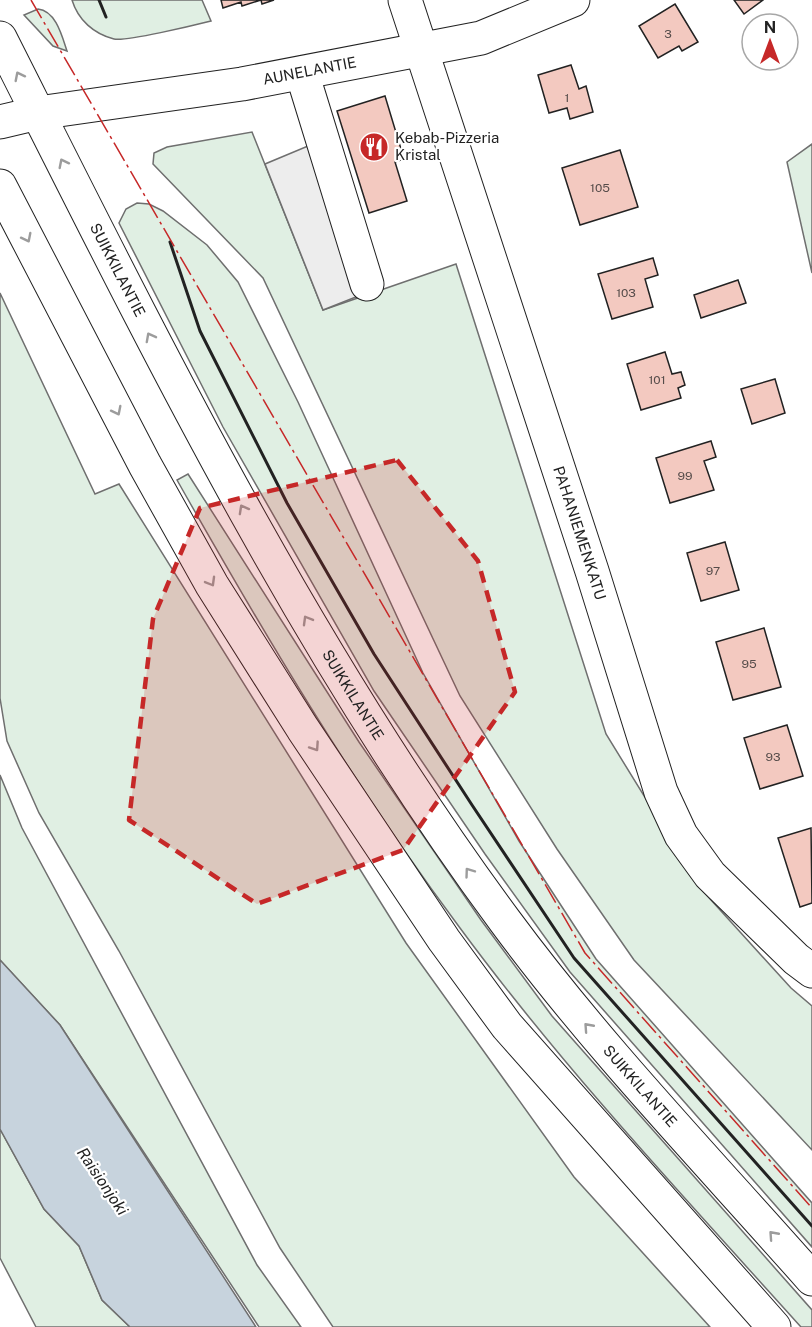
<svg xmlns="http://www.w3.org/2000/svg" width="812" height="1327" font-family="'Public Sans',sans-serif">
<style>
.green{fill:#e0efe3;stroke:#6f6f6f;stroke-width:1.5}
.parking{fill:#ededed;stroke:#6f6f6f;stroke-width:1.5}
.water{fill:#c7d3dd;stroke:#6f6f6f;stroke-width:1.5}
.building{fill:#f3c9c0;stroke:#222;stroke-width:1.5}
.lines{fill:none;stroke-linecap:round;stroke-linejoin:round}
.minor-casing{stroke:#222;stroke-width:35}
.major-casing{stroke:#222;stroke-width:35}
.minor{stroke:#fff;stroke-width:33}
.major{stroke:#fff;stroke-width:33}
.wall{stroke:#222;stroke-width:3}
.power{stroke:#c62828;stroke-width:1.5;stroke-dasharray:21 4.5 3 4.5;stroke-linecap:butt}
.oneway{stroke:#9c9c9c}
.marked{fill:#c62828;fill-opacity:0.2;stroke:#c62828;stroke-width:4.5;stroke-dasharray:12 8;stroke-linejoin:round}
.labels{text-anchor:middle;stroke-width:4.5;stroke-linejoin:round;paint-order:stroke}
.number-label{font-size:12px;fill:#564c4a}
.street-label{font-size:15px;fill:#222;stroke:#fff}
.poi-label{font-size:15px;fill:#222;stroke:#fff;text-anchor:start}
.water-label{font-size:16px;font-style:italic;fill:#222;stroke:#fff}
</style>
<rect width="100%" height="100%" fill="#fff"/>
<g class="green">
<path d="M 72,0 L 202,0 L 211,21 C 195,25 125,42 114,39 C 94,34 78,20 72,0 Z"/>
<path d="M 38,9 C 56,11 62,36 67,51 L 53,46 L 24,15 Z"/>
<path d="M 252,132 L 323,310 L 456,264 L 606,734 L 702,890 L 791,988 L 812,1006 L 812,1150 L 634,960 L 557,849 L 460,696 L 263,278 L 153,164 L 154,153 L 167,147 Z"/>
<path d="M 812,144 L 812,273 L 787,162 Z"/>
<path d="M 137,203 L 149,204 L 163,211 L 207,245 L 238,282 L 298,402 L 423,673 L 519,841 L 596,959 L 812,1203 L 812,1247 L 570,972 L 485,854 L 374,691 L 223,427 L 119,223 L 126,209 Z"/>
<path d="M 0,293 L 95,494 L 119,484 L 406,943 L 574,1177 L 710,1327 L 333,1327 L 280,1248 L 119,951 L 39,813 L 7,741 L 0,698 Z"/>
<path d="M 188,474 L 359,742 L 481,920 L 552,1016 L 812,1310 L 812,1327 L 801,1327 C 684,1197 564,1069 460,928 C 354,786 264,634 177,480 Z"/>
<path d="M 0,775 L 22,828 L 257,1265 L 301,1327 L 259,1327 L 60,1025 L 0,960 Z"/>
<path d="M 0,1129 L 44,1209 L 79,1246 L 102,1300 L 130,1327 L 36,1327 L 0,1258 Z"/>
</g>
<path class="parking" d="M 308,146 L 366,293 L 323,310 L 265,164 Z"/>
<path class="water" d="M 0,960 L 60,1025 L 256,1327 L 130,1327 L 102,1300 L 79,1246 L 44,1209 L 0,1129 Z"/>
<g class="building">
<path d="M 221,0 L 274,0 L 262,4 L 261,0 L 242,6 L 241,2 L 223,8 Z"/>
<path d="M 734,0 L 763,0 L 744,14 Z"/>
<path d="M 675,4 L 698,42 L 682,51 L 679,46 L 658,58 L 639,26 Z"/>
<path d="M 571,65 L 579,89 L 586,86 L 593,112 L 570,119 L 567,108 L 549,113 L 538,75 Z"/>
<path d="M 385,96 L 404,159 L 395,162 L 407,201 L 369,213 L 337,111 Z"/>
<path d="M 620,150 L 638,207 L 580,225 L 562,168 Z"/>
<path d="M 653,258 L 658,275 L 645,279 L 653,307 L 612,319 L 598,274 Z"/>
<path d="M 738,280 L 746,303 L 701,318 L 694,295 Z"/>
<path d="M 665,352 L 672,374 L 681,372 L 685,385 L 678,388 L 681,398 L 641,410 L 627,364 Z"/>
<path d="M 775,379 L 785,413 L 752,424 L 741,389 Z"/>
<path d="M 711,441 L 716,457 L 704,461 L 714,490 L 670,503 L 656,458 Z"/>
<path d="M 725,542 L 739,590 L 701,601 L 687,553 Z"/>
<path d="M 764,628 L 781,687 L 733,700 L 716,642 Z"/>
<path d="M 787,725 L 803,776 L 760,789 L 744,738 Z"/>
<path d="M 811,828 L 812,903 L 800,907 L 778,838 Z"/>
</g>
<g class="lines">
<g class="minor-casing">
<g id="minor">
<path id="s1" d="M 405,0 L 592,571 L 661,792 L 681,835 L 710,875 L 796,959 L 812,971"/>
<path d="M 302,73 L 367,284"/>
<path id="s2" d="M 0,122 L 38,113 L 242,84 L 481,38 L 573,0"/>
</g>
</g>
<g class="major-casing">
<g id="major">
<path id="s3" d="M 0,38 C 153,341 302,647 505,921 C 598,1047 708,1161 812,1279"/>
<path d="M 0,186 L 145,465 L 212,585 L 303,729 L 444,940 L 507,1026 L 774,1327"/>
</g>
</g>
<use href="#minor" class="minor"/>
<use href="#major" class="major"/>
<g class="wall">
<path d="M 99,0 L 106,17"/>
<path d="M 170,242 L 200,331 L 287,503 L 374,654 L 472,805 L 574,958 L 812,1226"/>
</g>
<path class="power" d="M 31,0 L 585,953 L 812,1208"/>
</g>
<defs><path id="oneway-chevron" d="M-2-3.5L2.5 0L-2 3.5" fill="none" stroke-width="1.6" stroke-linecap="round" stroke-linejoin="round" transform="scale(1.5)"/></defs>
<g class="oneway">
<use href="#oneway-chevron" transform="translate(19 76) rotate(-117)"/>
<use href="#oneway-chevron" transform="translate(63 163) rotate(-117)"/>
<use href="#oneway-chevron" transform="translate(27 238) rotate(63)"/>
<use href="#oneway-chevron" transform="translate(150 337) rotate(-118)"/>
<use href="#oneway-chevron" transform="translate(117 411) rotate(63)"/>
<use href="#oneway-chevron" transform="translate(243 509) rotate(-119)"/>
<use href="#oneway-chevron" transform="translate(211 582) rotate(60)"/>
<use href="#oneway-chevron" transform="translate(307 620) rotate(-120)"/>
<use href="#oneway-chevron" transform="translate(315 747) rotate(56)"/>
<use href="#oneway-chevron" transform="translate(469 872) rotate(-126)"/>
<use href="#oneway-chevron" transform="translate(588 1027) rotate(-132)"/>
<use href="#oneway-chevron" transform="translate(773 1235) rotate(-132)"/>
</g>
<path class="marked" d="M 397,460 L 478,561 L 515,692 L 403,850 L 257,904 L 129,820 L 153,619 L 200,508 Z"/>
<defs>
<g id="restaurant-disc" transform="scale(1.5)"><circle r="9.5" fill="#c62828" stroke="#fff"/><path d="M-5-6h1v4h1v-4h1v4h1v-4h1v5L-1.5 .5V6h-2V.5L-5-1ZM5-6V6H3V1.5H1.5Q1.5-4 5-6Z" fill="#fff"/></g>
</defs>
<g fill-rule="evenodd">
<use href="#restaurant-disc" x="374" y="147"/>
</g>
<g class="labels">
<g class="number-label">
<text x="668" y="38">3</text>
<text x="567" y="102">1</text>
<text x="600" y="192">105</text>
<text x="626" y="297">103</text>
<text x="657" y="384">101</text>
<text x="685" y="480">99</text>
<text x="713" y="575">97</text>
<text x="749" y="668">95</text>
<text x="773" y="761">93</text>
</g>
<g class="street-label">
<text dy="5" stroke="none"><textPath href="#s2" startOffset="314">AUNELANTIE</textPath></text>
<text dy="5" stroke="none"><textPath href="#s3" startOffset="260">SUIKKILANTIE</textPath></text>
<text dy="5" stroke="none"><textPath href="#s1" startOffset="561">PAHANIEMENKATU</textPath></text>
<text dy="5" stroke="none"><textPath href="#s3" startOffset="746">SUIKKILANTIE</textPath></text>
<text dy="5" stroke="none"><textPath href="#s3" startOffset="1232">SUIKKILANTIE</textPath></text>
</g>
<g class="poi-label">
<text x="395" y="143">Kebab-Pizzeria<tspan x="395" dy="17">Kristal</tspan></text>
</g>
<g class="water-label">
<text transform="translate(103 1181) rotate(56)" y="6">Raisionjoki</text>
</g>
</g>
<g transform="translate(770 42)"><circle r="28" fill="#ffffff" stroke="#a7a7a7" stroke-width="1.5"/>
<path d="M0-4.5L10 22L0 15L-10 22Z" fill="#c62828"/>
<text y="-9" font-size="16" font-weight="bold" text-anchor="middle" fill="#222222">N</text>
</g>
</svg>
